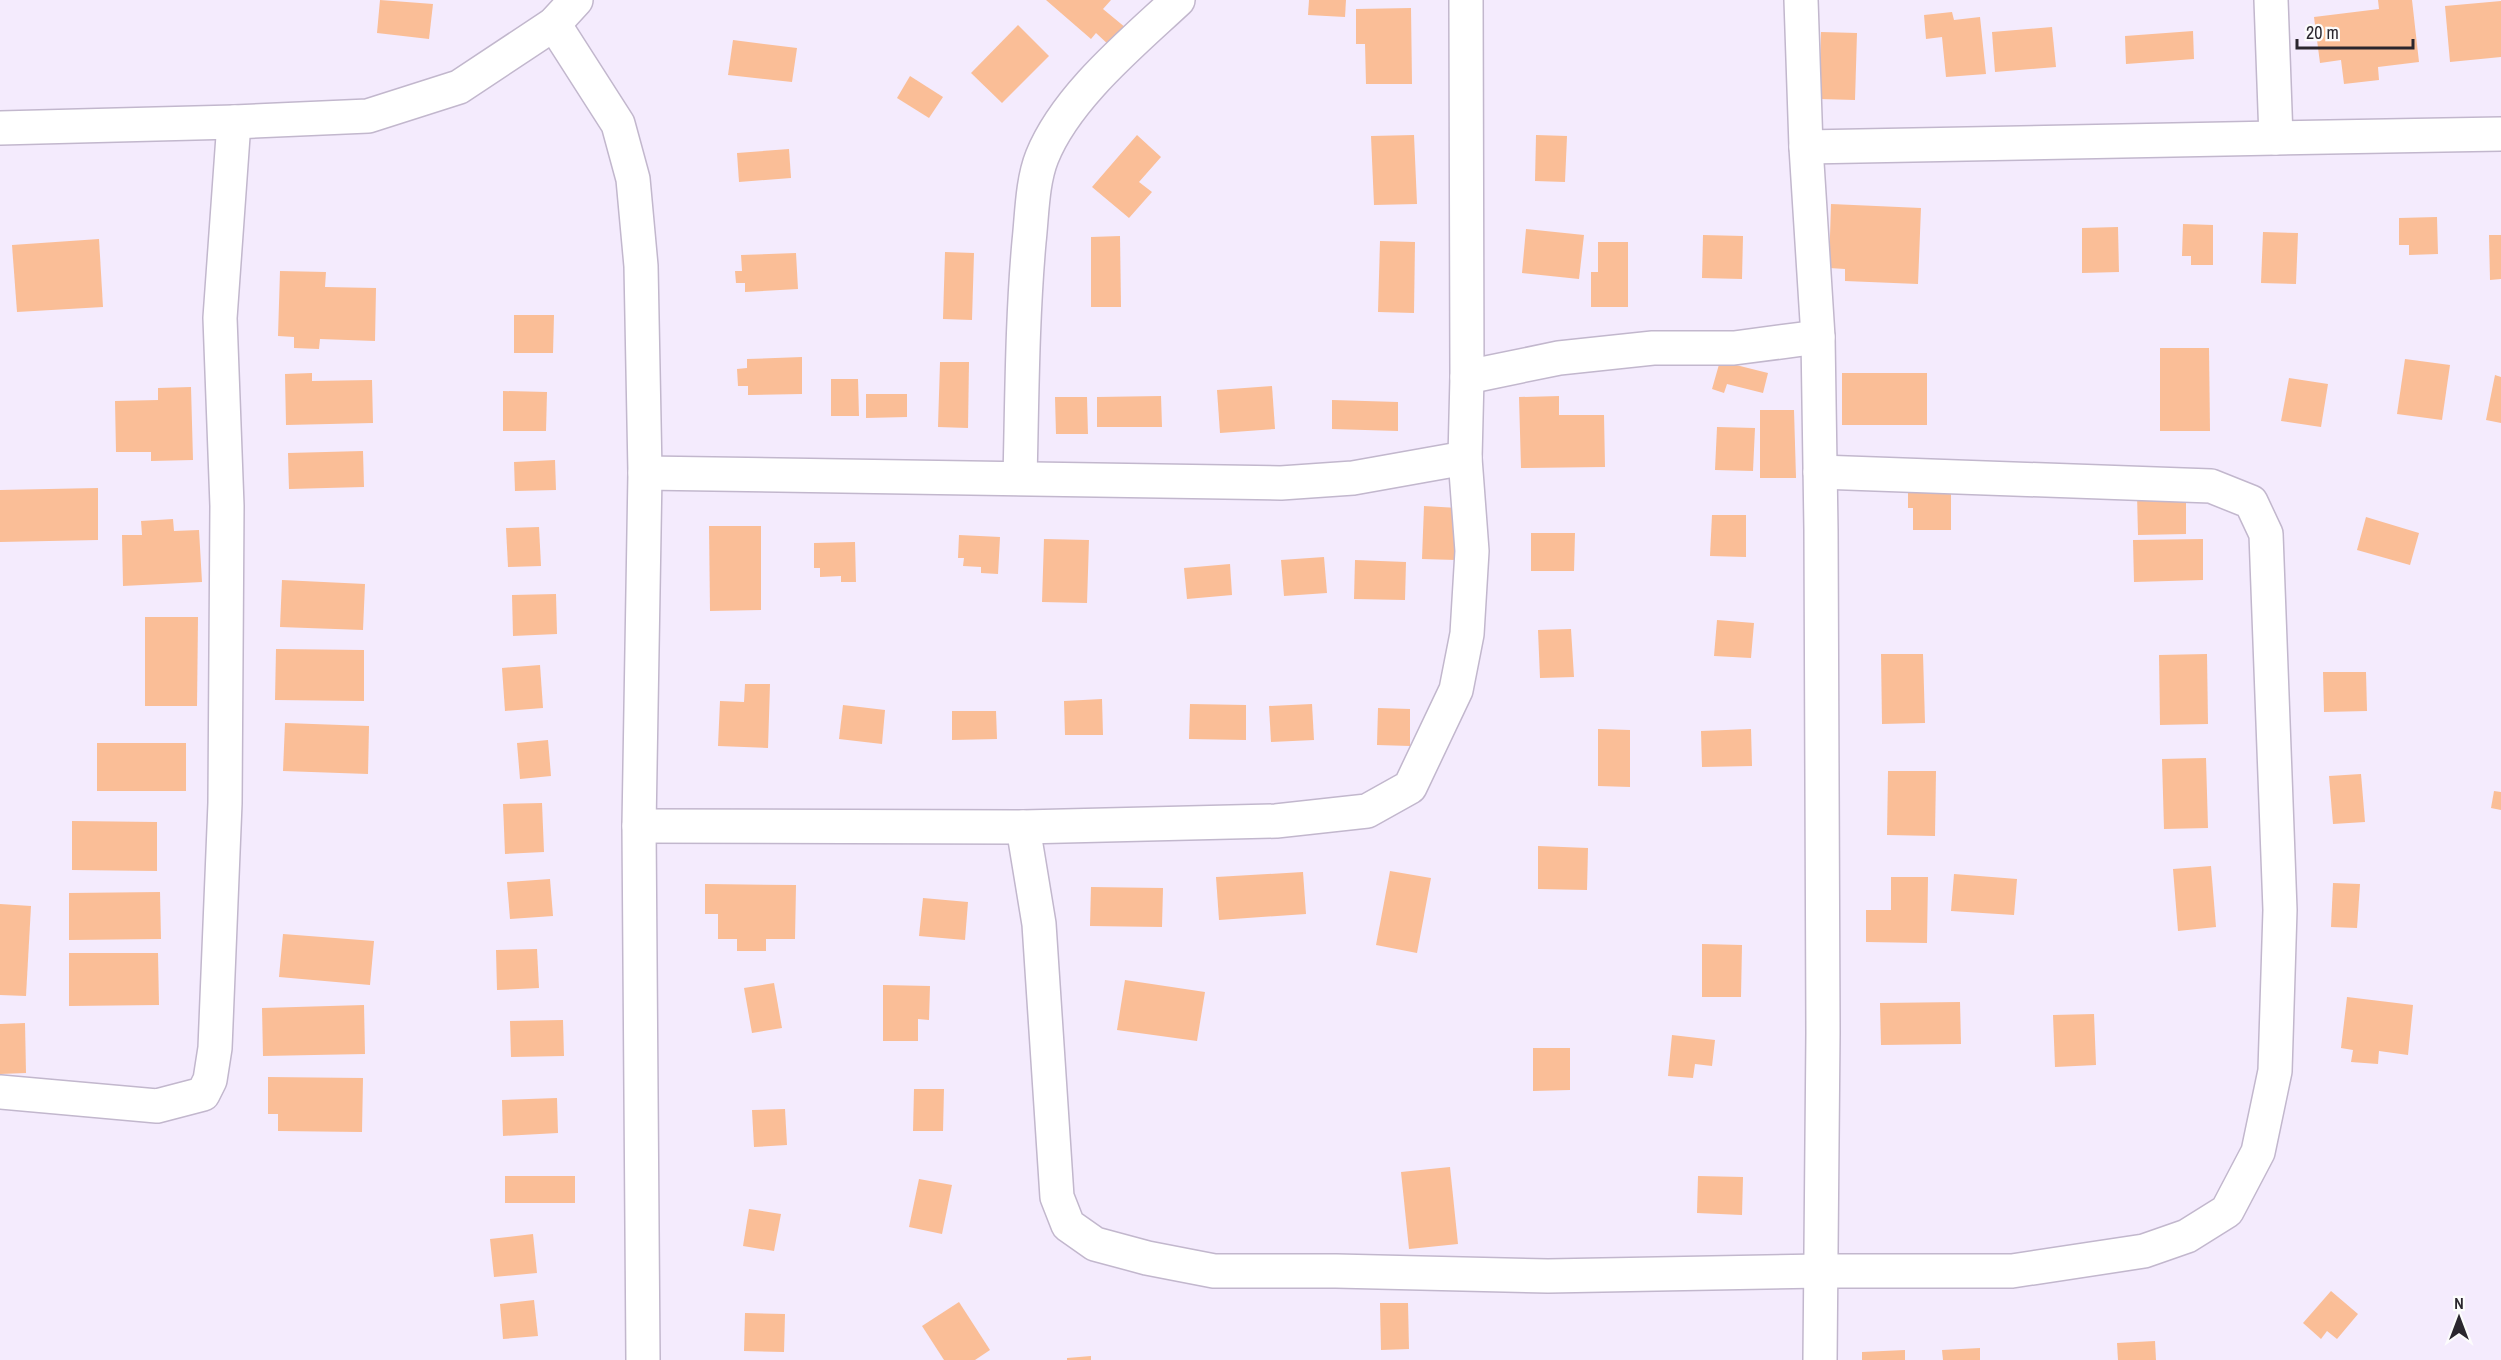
<svg xmlns="http://www.w3.org/2000/svg" width="2501" height="1360" font-family="'Archivo Narrow',sans-serif">
<style>
.building{fill:#fabe97}
.lines{fill:none;stroke-linecap:round;stroke-linejoin:round}
.minor-casing{stroke:#c2b7cd;stroke-width:36}
.minor{stroke:#fff;stroke-width:33}
</style>
<rect width="100%" height="100%" fill="#f4ebfd"/>
<g class="building">
<path d="M 380,0 L 433,4 L 429,39 L 377,33 Z"/>
<path d="M 1046,0 L 1111,0 L 1103,9 L 1126,28 L 1110,46 L 1096,33 L 1091,39 Z"/>
<path d="M 1309,0 L 1346,0 L 1345,17 L 1308,15 Z"/>
<path d="M 2378,0 L 2412,0 L 2419,62 L 2378,67 L 2379,80 L 2344,84 L 2341,60 L 2320,63 L 2314,17 L 2379,9 Z"/>
<path d="M 2501,1 L 2501,57 L 2450,62 L 2445,6 Z"/>
<path d="M 1411,8 L 1412,84 L 1366,84 L 1365,44 L 1356,44 L 1356,9 Z"/>
<path d="M 1952,12 L 1954,20 L 1980,17 L 1986,74 L 1946,77 L 1942,37 L 1926,39 L 1924,15 Z"/>
<path d="M 1018,25 L 1049,56 L 1002,103 L 971,73 Z"/>
<path d="M 2052,27 L 2056,67 L 1995,72 L 1992,32 Z"/>
<path d="M 2193,31 L 2194,59 L 2126,64 L 2125,36 Z"/>
<path d="M 1821,32 L 1857,33 L 1855,100 L 1819,99 Z"/>
<path d="M 733,40 L 797,48 L 792,82 L 728,75 Z"/>
<path d="M 910,76 L 943,97 L 929,118 L 897,98 Z"/>
<path d="M 1137,135 L 1161,157 L 1139,182 L 1152,192 L 1129,218 L 1092,187 Z"/>
<path d="M 1414,135 L 1417,204 L 1374,205 L 1371,136 Z"/>
<path d="M 1536,135 L 1567,136 L 1565,182 L 1535,181 Z"/>
<path d="M 789,149 L 791,178 L 739,182 L 737,153 Z"/>
<path d="M 1831,204 L 1921,208 L 1918,284 L 1845,281 L 1845,269 L 1829,268 Z"/>
<path d="M 2437,217 L 2438,254 L 2409,255 L 2409,245 L 2399,245 L 2399,218 Z"/>
<path d="M 2183,224 L 2213,225 L 2213,265 L 2191,265 L 2191,256 L 2182,256 Z"/>
<path d="M 2118,227 L 2119,272 L 2082,273 L 2082,228 Z"/>
<path d="M 1526,229 L 1584,235 L 1579,279 L 1522,273 Z"/>
<path d="M 2263,232 L 2298,233 L 2296,284 L 2261,283 Z"/>
<path d="M 1703,235 L 1743,236 L 1742,279 L 1702,278 Z"/>
<path d="M 2489,235 L 2501,235 L 2501,279 L 2490,280 Z"/>
<path d="M 1120,236 L 1121,307 L 1091,307 L 1091,237 Z"/>
<path d="M 99,239 L 103,307 L 17,312 L 12,245 Z"/>
<path d="M 1380,241 L 1415,242 L 1414,313 L 1378,312 Z"/>
<path d="M 1598,242 L 1628,242 L 1628,307 L 1591,307 L 1591,272 L 1598,272 Z"/>
<path d="M 945,252 L 974,253 L 972,320 L 943,319 Z"/>
<path d="M 796,253 L 798,289 L 745,292 L 745,283 L 736,283 L 735,271 L 742,271 L 741,255 Z"/>
<path d="M 280,271 L 326,272 L 325,287 L 376,288 L 375,341 L 320,339 L 319,349 L 294,348 L 294,337 L 278,336 Z"/>
<path d="M 514,315 L 554,315 L 553,353 L 514,353 Z"/>
<path d="M 2160,348 L 2209,348 L 2210,431 L 2160,431 Z"/>
<path d="M 802,357 L 802,394 L 748,395 L 748,386 L 738,386 L 737,369 L 747,368 L 747,359 Z"/>
<path d="M 2405,359 L 2450,365 L 2442,420 L 2397,414 Z"/>
<path d="M 1720,361 L 1768,373 L 1763,393 L 1727,384 L 1724,393 L 1712,389 Z"/>
<path d="M 940,362 L 969,362 L 968,428 L 938,427 Z"/>
<path d="M 312,373 L 312,381 L 372,380 L 373,423 L 286,425 L 285,374 Z"/>
<rect x="1842" y="373" width="85" height="52"/>
<path d="M 2495,375 L 2501,377 L 2501,423 L 2486,420 Z"/>
<path d="M 2289,378 L 2328,384 L 2321,427 L 2281,421 Z"/>
<path d="M 831,379 L 858,379 L 859,416 L 831,416 Z"/>
<path d="M 1272,386 L 1275,429 L 1220,433 L 1217,390 Z"/>
<path d="M 191,387 L 193,460 L 151,461 L 151,452 L 116,452 L 115,401 L 158,400 L 158,388 Z"/>
<path d="M 503,391 L 547,392 L 546,431 L 503,431 Z"/>
<path d="M 866,394 L 907,394 L 907,417 L 866,418 Z"/>
<path d="M 1161,396 L 1162,427 L 1097,427 L 1097,397 Z"/>
<path d="M 1559,396 L 1559,415 L 1604,415 L 1605,467 L 1521,468 L 1519,397 Z"/>
<path d="M 1055,397 L 1087,397 L 1088,434 L 1056,434 Z"/>
<path d="M 1332,400 L 1398,402 L 1398,431 L 1332,429 Z"/>
<path d="M 1760,410 L 1794,410 L 1796,478 L 1760,478 Z"/>
<path d="M 1717,427 L 1755,428 L 1753,471 L 1715,470 Z"/>
<path d="M 363,451 L 364,487 L 289,489 L 288,453 Z"/>
<path d="M 555,460 L 556,490 L 515,491 L 514,462 Z"/>
<path d="M 1951,485 L 1951,530 L 1913,530 L 1913,508 L 1908,508 L 1908,486 Z"/>
<path d="M 98,488 L 98,540 L 0,542 L 0,490 Z"/>
<path d="M 2186,493 L 2186,534 L 2138,535 L 2137,494 Z"/>
<path d="M 1424,506 L 1458,508 L 1456,560 L 1422,559 Z"/>
<path d="M 1712,515 L 1746,515 L 1746,557 L 1710,556 Z"/>
<path d="M 2366,517 L 2419,533 L 2410,565 L 2357,550 Z"/>
<path d="M 173,519 L 174,531 L 199,530 L 202,582 L 123,586 L 122,535 L 142,535 L 141,521 Z"/>
<path d="M 709,526 L 761,526 L 761,610 L 710,611 Z"/>
<path d="M 539,527 L 541,566 L 508,567 L 506,528 Z"/>
<path d="M 1531,533 L 1575,533 L 1574,571 L 1531,571 Z"/>
<path d="M 959,535 L 1000,537 L 998,574 L 981,573 L 981,567 L 963,566 L 964,558 L 958,558 Z"/>
<path d="M 1044,539 L 1089,540 L 1087,603 L 1042,602 Z"/>
<path d="M 2203,539 L 2203,580 L 2134,582 L 2133,540 Z"/>
<path d="M 855,542 L 856,582 L 841,582 L 841,576 L 820,577 L 820,568 L 814,568 L 814,543 Z"/>
<path d="M 1324,557 L 1327,593 L 1284,596 L 1281,560 Z"/>
<path d="M 1355,560 L 1406,562 L 1405,600 L 1354,599 Z"/>
<path d="M 1230,564 L 1232,595 L 1187,599 L 1184,568 Z"/>
<path d="M 282,580 L 365,584 L 363,630 L 280,627 Z"/>
<path d="M 556,594 L 557,634 L 513,636 L 512,595 Z"/>
<path d="M 145,617 L 198,617 L 197,706 L 145,706 Z"/>
<path d="M 1717,620 L 1754,623 L 1751,658 L 1714,656 Z"/>
<path d="M 1571,629 L 1574,677 L 1540,678 L 1538,630 Z"/>
<path d="M 276,649 L 364,650 L 364,701 L 275,700 Z"/>
<path d="M 1881,654 L 1923,654 L 1925,723 L 1882,724 Z"/>
<path d="M 2207,654 L 2208,724 L 2160,725 L 2159,655 Z"/>
<path d="M 540,665 L 543,708 L 505,711 L 502,668 Z"/>
<path d="M 2323,672 L 2366,672 L 2367,711 L 2324,712 Z"/>
<path d="M 745,684 L 770,684 L 768,748 L 718,746 L 720,701 L 744,702 Z"/>
<path d="M 1102,699 L 1103,735 L 1065,735 L 1064,701 Z"/>
<path d="M 1190,704 L 1246,705 L 1246,740 L 1189,739 Z"/>
<path d="M 1312,704 L 1314,740 L 1271,742 L 1269,706 Z"/>
<path d="M 843,705 L 885,710 L 882,744 L 839,739 Z"/>
<path d="M 1378,708 L 1410,709 L 1410,746 L 1377,745 Z"/>
<path d="M 952,711 L 996,711 L 997,739 L 952,740 Z"/>
<path d="M 285,723 L 369,726 L 368,774 L 283,771 Z"/>
<path d="M 1598,729 L 1630,730 L 1630,787 L 1598,786 Z"/>
<path d="M 1751,729 L 1752,766 L 1702,767 L 1701,731 Z"/>
<path d="M 548,740 L 551,776 L 520,779 L 517,743 Z"/>
<rect x="97" y="743" width="89" height="48"/>
<path d="M 2206,758 L 2208,828 L 2164,829 L 2162,759 Z"/>
<path d="M 1888,771 L 1936,771 L 1935,836 L 1887,835 Z"/>
<path d="M 2361,774 L 2365,822 L 2333,824 L 2329,776 Z"/>
<path d="M 2494,791 L 2501,792 L 2501,810 L 2491,808 Z"/>
<path d="M 542,803 L 544,852 L 505,854 L 503,804 Z"/>
<path d="M 72,821 L 157,822 L 157,871 L 72,870 Z"/>
<path d="M 1538,846 L 1588,848 L 1587,890 L 1538,889 Z"/>
<path d="M 2211,866 L 2216,927 L 2178,931 L 2173,869 Z"/>
<path d="M 1390,871 L 1431,878 L 1417,953 L 1376,945 Z"/>
<path d="M 1303,872 L 1306,914 L 1219,920 L 1216,877 Z"/>
<path d="M 1954,874 L 2017,879 L 2014,915 L 1951,911 Z"/>
<path d="M 1891,877 L 1928,877 L 1927,943 L 1866,942 L 1866,910 L 1891,910 Z"/>
<path d="M 550,879 L 553,916 L 510,919 L 507,882 Z"/>
<path d="M 2333,883 L 2360,884 L 2357,928 L 2331,927 Z"/>
<path d="M 705,884 L 796,885 L 795,939 L 766,939 L 766,951 L 737,951 L 737,939 L 718,939 L 718,914 L 705,914 Z"/>
<path d="M 1091,887 L 1163,888 L 1162,927 L 1090,926 Z"/>
<path d="M 160,892 L 161,939 L 69,940 L 69,893 Z"/>
<path d="M 923,898 L 968,902 L 965,940 L 919,936 Z"/>
<path d="M 0,904 L 31,906 L 26,996 L 0,995 Z"/>
<path d="M 283,934 L 374,941 L 370,985 L 279,977 Z"/>
<path d="M 1702,944 L 1742,945 L 1741,997 L 1702,997 Z"/>
<path d="M 537,949 L 539,988 L 497,990 L 496,950 Z"/>
<path d="M 69,953 L 158,953 L 159,1005 L 69,1006 Z"/>
<path d="M 1125,980 L 1205,992 L 1197,1041 L 1117,1030 Z"/>
<path d="M 774,983 L 782,1028 L 752,1033 L 744,988 Z"/>
<path d="M 883,985 L 930,986 L 929,1020 L 918,1019 L 918,1041 L 883,1041 Z"/>
<path d="M 2347,997 L 2413,1005 L 2408,1055 L 2379,1051 L 2378,1064 L 2351,1062 L 2353,1050 L 2341,1048 Z"/>
<path d="M 1960,1002 L 1961,1044 L 1881,1045 L 1880,1003 Z"/>
<path d="M 364,1005 L 365,1054 L 263,1056 L 262,1008 Z"/>
<path d="M 2094,1014 L 2096,1065 L 2055,1067 L 2053,1015 Z"/>
<path d="M 563,1020 L 564,1056 L 511,1057 L 510,1021 Z"/>
<path d="M 25,1023 L 26,1073 L 0,1074 L 0,1024 Z"/>
<path d="M 1672,1035 L 1715,1040 L 1712,1066 L 1695,1064 L 1693,1078 L 1668,1076 Z"/>
<path d="M 1533,1048 L 1570,1048 L 1570,1090 L 1533,1091 Z"/>
<path d="M 268,1077 L 363,1078 L 362,1132 L 278,1131 L 278,1114 L 268,1114 Z"/>
<path d="M 914,1089 L 944,1089 L 943,1131 L 913,1131 Z"/>
<path d="M 557,1098 L 558,1133 L 503,1136 L 502,1100 Z"/>
<path d="M 785,1109 L 787,1145 L 754,1147 L 752,1110 Z"/>
<path d="M 1450,1167 L 1458,1244 L 1409,1249 L 1401,1172 Z"/>
<rect x="505" y="1176" width="70" height="27"/>
<path d="M 1698,1176 L 1743,1177 L 1742,1215 L 1697,1213 Z"/>
<path d="M 919,1179 L 952,1185 L 942,1234 L 909,1227 Z"/>
<path d="M 749,1209 L 781,1214 L 774,1251 L 743,1246 Z"/>
<path d="M 533,1234 L 537,1273 L 494,1277 L 490,1239 Z"/>
<path d="M 2331,1291 L 2358,1314 L 2337,1339 L 2327,1331 L 2321,1339 L 2303,1323 Z"/>
<path d="M 534,1300 L 538,1336 L 503,1339 L 500,1304 Z"/>
<path d="M 959,1302 L 990,1350 L 975,1360 L 944,1360 L 922,1326 Z"/>
<path d="M 1380,1303 L 1408,1303 L 1409,1349 L 1381,1350 Z"/>
<path d="M 745,1313 L 785,1314 L 784,1352 L 744,1351 Z"/>
<path d="M 2155,1341 L 2156,1360 L 2118,1360 L 2117,1343 Z"/>
<path d="M 1980,1348 L 1980,1360 L 1943,1360 L 1942,1350 Z"/>
<path d="M 1905,1350 L 1905,1360 L 1862,1360 L 1862,1352 Z"/>
<path d="M 1091,1356 L 1091,1360 L 1067,1360 L 1067,1358 Z"/>
</g>
<g class="lines">
<g class="minor-casing">
<g id="minor">
<path d="M 1801,0 L 1806,147 L 1818,337 L 1821,530 L 1823,1033 L 1820,1360"/>
<path d="M 2271,0 L 2276,138 L 2501,134"/>
<path d="M 554,24 L 618,124 L 633,179 L 641,266 L 645,473 L 639,826 L 643,1360"/>
<path d="M 0,128 L 234,122 L 368,116 L 459,87 L 554,24 L 576,0"/>
<path d="M 1806,147 L 2276,138"/>
<path d="M 1467,377 L 1559,358 L 1653,348 L 1734,348 L 1818,337"/>
<path d="M 645,473 L 1281,483 L 1353,478 L 1465,458"/>
<path d="M 1020,478 C 1022,399 1022,321 1029,242 C 1032,215 1032,182 1042,157 C 1066,97 1132,43 1178,0"/>
<path d="M 639,826 L 1023,827 L 1276,821 L 1367,811 L 1410,787 L 1456,690 L 1467,634 L 1472,551 L 1465,458 L 1467,377 L 1466,0"/>
<path d="M 1023,827 L 1039,924 L 1057,1197 L 1068,1225 L 1095,1244 L 1147,1258 L 1214,1271 L 1336,1271 L 1548,1276 L 1821,1271 L 2012,1271 L 2144,1251 L 2187,1236 L 2227,1211 L 2258,1152 L 2275,1071 L 2280,910 L 2266,534 L 2251,502 L 2211,486 L 1820,472"/>
<path d="M 0,1092 L 157,1106 L 203,1094 L 210,1080 L 215,1048 L 225,803 L 227,506 L 220,318 L 234,122"/>
</g>
</g>
<use href="#minor" class="minor"/>
</g>
<g transform="translate(2459 1318)" stroke="#fcfcfc" stroke-width="4.5" paint-order="stroke">
<path d="M0-4.5L10 22L0 15L-10 22Z" fill="#2a262e"/>
<text y="-9" font-size="16" font-weight="bold" text-anchor="middle" fill="#2a262e">N</text>
</g>
<path d="M2297 39v9h116v-9" fill="none" stroke="#2a262e" stroke-width="3"/>
<text x="2306" y="39" font-size="18" fill="#2a262e" stroke="#fcfcfc" stroke-width="4.5" paint-order="stroke">20 m</text>
</svg>
